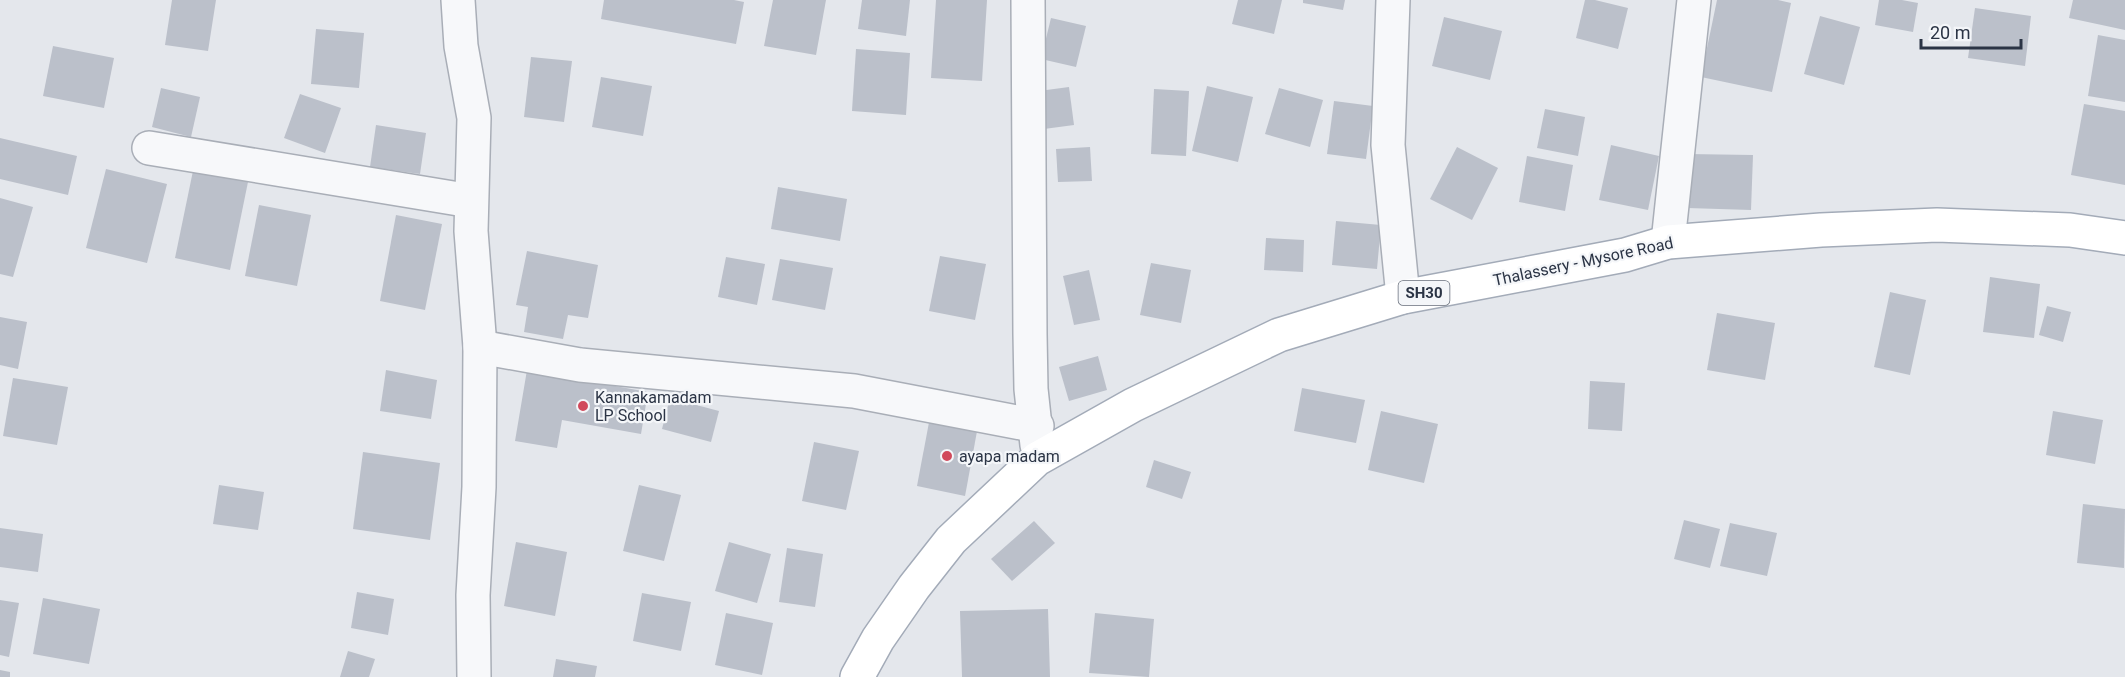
<svg xmlns="http://www.w3.org/2000/svg" width="2125" height="677" font-family="Roboto,sans-serif">
<style>
.building{fill:#bbc0ca}
.lines{fill:none;stroke-linecap:round;stroke-linejoin:round}
.street-casing{stroke:#a9aeb7;stroke-width:36}
.primary-casing{stroke:#a3abb8;stroke-width:36}
.street{stroke:#f7f8fa;stroke-width:33}
.primary{stroke:#fff;stroke-width:33}
.poi-dot{fill:#d1495b;stroke:#f4f6f9;stroke-width:2}
.labels{text-anchor:middle;stroke-width:4.5;stroke-linejoin:round;paint-order:stroke}
.shield{fill:#f4f6f9;stroke:#676e7b;stroke-width:1.5}
.shield-label{font-size:15px;font-weight:bold;fill:#2b3445}
.street-label{font-size:16px;fill:#2b3445;stroke:#f4f6f9}
.poi-label{font-size:16px;fill:#2b3445;stroke:#f4f6f9;text-anchor:start}
</style>
<rect width="100%" height="100%" fill="#e4e7ec"/>
<g class="building">
<path d="M 172,0 L 216,0 L 208,51 L 165,45 Z"/>
<path d="M 604,0 L 734,0 L 744,2 L 736,44 L 601,19 Z"/>
<path d="M 773,0 L 826,0 L 816,55 L 764,46 Z"/>
<path d="M 862,0 L 910,0 L 906,36 L 858,29 Z"/>
<path d="M 936,0 L 987,0 L 982,81 L 931,78 Z"/>
<path d="M 1238,0 L 1282,0 L 1274,34 L 1232,24 Z"/>
<path d="M 1303,0 L 1345,0 L 1343,10 L 1303,3 Z"/>
<path d="M 1585,0 L 1595,0 L 1628,8 L 1618,49 L 1576,38 Z"/>
<path d="M 1717,0 L 1778,0 L 1791,3 L 1772,92 L 1701,77 Z"/>
<path d="M 1879,0 L 1902,0 L 1918,3 L 1913,32 L 1875,25 Z"/>
<path d="M 2073,0 L 2125,0 L 2125,30 L 2069,18 Z"/>
<path d="M 1975,8 L 2031,16 L 2025,66 L 1968,58 Z"/>
<path d="M 1820,16 L 1860,27 L 1844,85 L 1804,74 Z"/>
<path d="M 1444,17 L 1502,31 L 1490,80 L 1432,66 Z"/>
<path d="M 1051,18 L 1086,26 L 1076,67 L 1041,59 Z"/>
<path d="M 316,29 L 364,33 L 359,88 L 311,84 Z"/>
<path d="M 2098,35 L 2125,40 L 2125,102 L 2088,96 Z"/>
<path d="M 53,46 L 114,58 L 104,108 L 43,96 Z"/>
<path d="M 856,49 L 910,53 L 906,115 L 852,111 Z"/>
<path d="M 531,57 L 572,61 L 564,122 L 524,117 Z"/>
<path d="M 601,77 L 652,86 L 643,136 L 592,127 Z"/>
<path d="M 1207,86 L 1253,97 L 1238,162 L 1192,151 Z"/>
<path d="M 1069,87 L 1074,125 L 1044,129 L 1039,91 Z"/>
<path d="M 161,88 L 200,97 L 191,137 L 152,127 Z"/>
<path d="M 1279,88 L 1323,100 L 1310,147 L 1265,134 Z"/>
<path d="M 1154,89 L 1189,91 L 1186,156 L 1151,154 Z"/>
<path d="M 300,94 L 341,108 L 325,153 L 284,138 Z"/>
<path d="M 1334,101 L 1373,106 L 1366,159 L 1327,154 Z"/>
<path d="M 2084,104 L 2125,111 L 2125,185 L 2071,175 Z"/>
<path d="M 1545,109 L 1585,117 L 1578,156 L 1537,148 Z"/>
<path d="M 376,125 L 426,133 L 420,174 L 370,167 Z"/>
<path d="M 0,138 L 77,156 L 68,195 L 0,179 Z"/>
<path d="M 1611,145 L 1659,156 L 1648,210 L 1599,200 Z"/>
<path d="M 1090,147 L 1092,181 L 1058,182 L 1056,149 Z"/>
<path d="M 1457,147 L 1498,168 L 1472,220 L 1430,199 Z"/>
<path d="M 1688,154 L 1753,155 L 1751,210 L 1687,208 Z"/>
<path d="M 1527,156 L 1573,165 L 1565,211 L 1519,202 Z"/>
<path d="M 194,166 L 249,177 L 230,270 L 175,258 Z"/>
<path d="M 106,169 L 167,184 L 147,263 L 86,248 Z"/>
<path d="M 778,187 L 847,199 L 840,241 L 771,229 Z"/>
<path d="M 0,198 L 33,207 L 13,277 L 0,274 Z"/>
<path d="M 259,205 L 311,215 L 297,286 L 245,276 Z"/>
<path d="M 396,215 L 442,224 L 425,310 L 380,301 Z"/>
<path d="M 1336,221 L 1381,225 L 1377,269 L 1332,265 Z"/>
<path d="M 1266,238 L 1304,240 L 1303,272 L 1264,270 Z"/>
<path d="M 527,251 L 598,265 L 588,318 L 568,315 L 563,339 L 524,332 L 528,307 L 516,305 Z"/>
<path d="M 940,256 L 986,264 L 975,320 L 929,311 Z"/>
<path d="M 726,257 L 765,264 L 757,305 L 718,297 Z"/>
<path d="M 780,259 L 833,268 L 825,310 L 772,300 Z"/>
<path d="M 1151,263 L 1191,270 L 1181,323 L 1140,315 Z"/>
<path d="M 1089,270 L 1100,320 L 1074,325 L 1063,276 Z"/>
<path d="M 1990,277 L 2040,284 L 2034,338 L 1983,332 Z"/>
<path d="M 1890,292 L 1926,300 L 1910,375 L 1874,367 Z"/>
<path d="M 2047,306 L 2071,312 L 2063,342 L 2039,335 Z"/>
<path d="M 1717,313 L 1775,323 L 1765,380 L 1707,370 Z"/>
<path d="M 0,317 L 27,322 L 18,369 L 0,365 Z"/>
<path d="M 1098,356 L 1107,390 L 1069,401 L 1059,367 Z"/>
<path d="M 386,370 L 437,380 L 431,419 L 380,411 Z"/>
<path d="M 527,370 L 648,392 L 641,434 L 562,420 L 557,448 L 515,441 Z"/>
<path d="M 13,378 L 68,387 L 57,445 L 3,436 Z"/>
<path d="M 1590,381 L 1625,383 L 1622,431 L 1588,429 Z"/>
<path d="M 1302,388 L 1365,400 L 1356,443 L 1294,431 Z"/>
<path d="M 670,398 L 719,411 L 711,442 L 662,429 Z"/>
<path d="M 1381,411 L 1438,424 L 1424,483 L 1368,470 Z"/>
<path d="M 2053,411 L 2103,420 L 2095,464 L 2046,455 Z"/>
<path d="M 930,417 L 978,426 L 965,496 L 917,486 Z"/>
<path d="M 814,442 L 859,451 L 846,510 L 802,501 Z"/>
<path d="M 363,452 L 440,463 L 430,540 L 353,529 Z"/>
<path d="M 1154,460 L 1191,472 L 1182,499 L 1146,487 Z"/>
<path d="M 219,485 L 264,492 L 258,530 L 213,524 Z"/>
<path d="M 639,485 L 681,495 L 664,561 L 623,551 Z"/>
<path d="M 2083,504 L 2125,509 L 2124,568 L 2077,563 Z"/>
<path d="M 1684,520 L 1720,529 L 1710,568 L 1674,559 Z"/>
<path d="M 1034,521 L 1055,543 L 1012,581 L 991,559 Z"/>
<path d="M 1730,523 L 1777,533 L 1767,576 L 1720,566 Z"/>
<path d="M 0,528 L 43,534 L 38,572 L 0,567 Z"/>
<path d="M 516,542 L 567,552 L 555,616 L 504,606 Z"/>
<path d="M 729,542 L 771,554 L 757,603 L 715,591 Z"/>
<path d="M 787,548 L 823,554 L 815,607 L 779,602 Z"/>
<path d="M 357,592 L 394,599 L 388,635 L 351,628 Z"/>
<path d="M 642,593 L 691,602 L 681,651 L 633,641 Z"/>
<path d="M 43,598 L 100,609 L 89,664 L 33,654 Z"/>
<path d="M 0,600 L 19,603 L 9,657 L 0,655 Z"/>
<path d="M 1048,609 L 1050,677 L 962,677 L 960,611 Z"/>
<path d="M 726,613 L 773,623 L 762,675 L 715,665 Z"/>
<path d="M 1095,613 L 1154,619 L 1149,677 L 1089,673 Z"/>
<path d="M 348,651 L 375,659 L 369,677 L 340,677 Z"/>
<path d="M 556,659 L 597,666 L 595,677 L 553,677 Z"/>
<path d="M 0,670 L 10,672 L 10,677 L 0,677 Z"/>
</g>
<g class="lines">
<g class="street-casing">
<g id="street">
<path d="M 458,0 L 461,46 L 474,118 L 471,231 L 480,347 L 479,487 L 473,595 L 474,677"/>
<path d="M 1028,0 L 1030,334 L 1031,389 L 1037,445"/>
<path d="M 1393,0 L 1388,145 L 1403,297"/>
<path d="M 149,148 L 471,201"/>
<path d="M 1668,242 L 1694,0"/>
<path d="M 480,347 L 580,365 L 854,391 L 1037,426"/>
</g>
</g>
<g class="primary-casing">
<path id="primary" d="M 857,677 L 878,639 L 914,587 L 951,540 L 1037,459 L 1133,405 L 1279,335 L 1403,297 L 1625,255 L 1668,242 L 1821,230 L 1937,225 L 2070,230 L 2125,238"/>
</g>
<use href="#street" class="street"/>
<use href="#primary" class="primary"/>
</g>
<g class="poi-dot">
<circle cx="583" cy="406" r="6"/>
<circle cx="947" cy="456" r="6"/>
</g>
<g class="labels">
<rect class="shield" x="1398.5" y="281" width="51" height="24" rx="4.5"/>
<g class="shield-label">
<text x="1424" y="298">SH30</text>
</g>
<g class="street-label">
<text transform="translate(1583 261) rotate(-12)" y="6">Thalassery - Mysore Road</text>
</g>
<g class="poi-label">
<text x="595" y="403">Kannakamadam<tspan x="595" dy="18">LP School</tspan></text>
<text x="959" y="462">ayapa madam</text>
</g>
</g>
<path d="M1921 39v9h100v-9" fill="none" stroke="#2b3445" stroke-width="3"/>
<text x="1930" y="39" font-size="18" fill="#2b3445" stroke="#f4f6f9" stroke-width="4.5" paint-order="stroke">20 m</text>
</svg>
